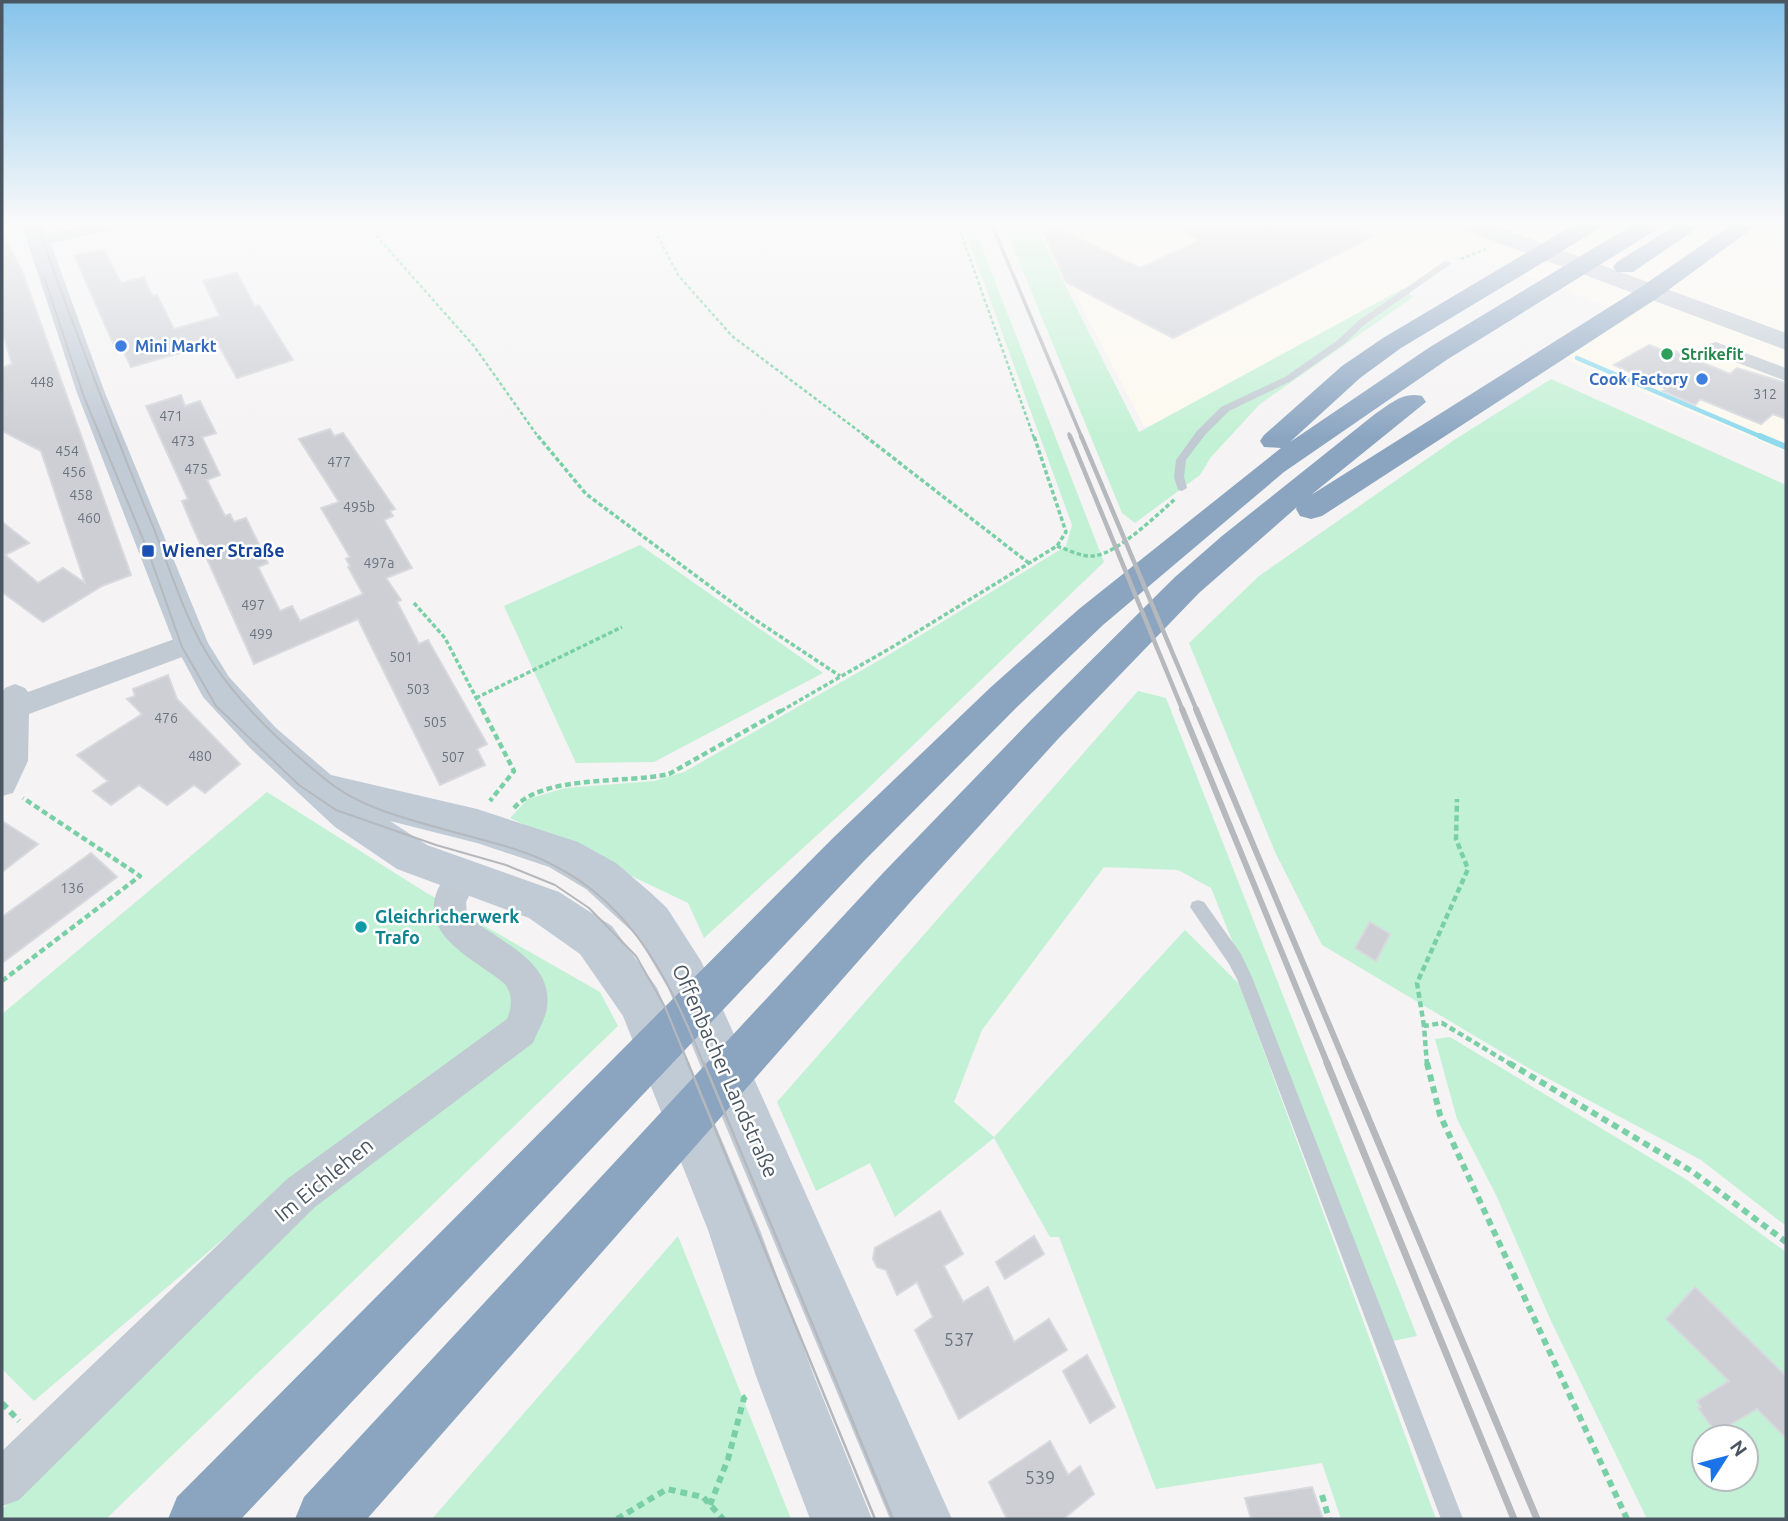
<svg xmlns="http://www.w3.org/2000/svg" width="1788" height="1521" font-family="Ubuntu,sans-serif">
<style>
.commercial{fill:#fdf9ef}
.green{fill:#c3f1d5;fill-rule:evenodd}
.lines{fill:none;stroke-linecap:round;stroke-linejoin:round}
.stream-far1{stroke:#90daee;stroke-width:4.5}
.stream{stroke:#90daee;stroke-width:6}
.building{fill:#cdcfd5;stroke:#d7d9de;stroke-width:2}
.path-far3{stroke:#7ad0a6;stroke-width:2.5;stroke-dasharray:3.5 2.5;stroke-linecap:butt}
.path-far2{stroke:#7ad0a6;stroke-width:3.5;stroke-dasharray:4.5 2.5;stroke-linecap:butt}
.path-far1{stroke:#7ad0a6;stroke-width:4.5;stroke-dasharray:6 3.5;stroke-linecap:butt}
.path{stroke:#7ad0a6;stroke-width:6;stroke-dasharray:7 5;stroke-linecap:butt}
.service{fill:#c1cad2;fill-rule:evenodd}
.minor{fill:#c1cad2;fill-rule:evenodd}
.secondary{fill:#c1cbd6;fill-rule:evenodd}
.motorway{fill:#8ba5c1;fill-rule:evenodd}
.tram-far1{stroke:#b5b8bd;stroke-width:2}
.tram{stroke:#b5b8bd;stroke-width:2.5}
.rail-far3{stroke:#b5b8bd;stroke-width:3.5}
.rail-far2{stroke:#b5b8bd;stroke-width:4.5}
.rail-far1{stroke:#b5b8bd;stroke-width:6}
.rail{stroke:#b5b8bd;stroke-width:7}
.shop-dot{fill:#3f7fe0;stroke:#fff;stroke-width:2.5}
.leisure-dot{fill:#2e9e5b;stroke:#fff;stroke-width:2.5}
.transit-dot{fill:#1a4fb4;stroke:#fff;stroke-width:2.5}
.culture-dot{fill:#0f9aa8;stroke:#fff;stroke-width:2.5}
.labels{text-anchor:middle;stroke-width:5;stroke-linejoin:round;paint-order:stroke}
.number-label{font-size:14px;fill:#6b747e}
.far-shop-label{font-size:16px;font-weight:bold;fill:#366cbe;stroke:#fff;text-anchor:start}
.far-leisure-label{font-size:16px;font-weight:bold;fill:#27864d;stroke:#fff;text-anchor:start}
.transit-label{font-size:18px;font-weight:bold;fill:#164399;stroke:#fff;text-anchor:start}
.culture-label{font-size:18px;font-weight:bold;fill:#0d838f;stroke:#fff;text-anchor:start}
.near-number-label{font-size:18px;fill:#6b747e}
.near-street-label{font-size:21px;fill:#4a5661;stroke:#fff}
</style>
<rect width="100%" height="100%" fill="#f5f3f3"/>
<path class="commercial" d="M 1039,225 L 1786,225 L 1786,452 L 1565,359 L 1630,315 L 1467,253 L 1441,262 L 1406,292 L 1182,423 L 1144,426 Z"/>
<g class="green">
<path d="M 963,225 L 973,225 L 1104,562 L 858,798 L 704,938 L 688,903 L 510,818 L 528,799 L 565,788 L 654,781 L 684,772 L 885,657 L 1066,546 L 1072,525 Z"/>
<path d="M 1004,225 L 1035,225 L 1139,432 L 1402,289 L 1413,297 L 1260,404 L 1211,457 L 1200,475 L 1135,523 L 1122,513 Z"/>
<path d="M 1551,379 L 1786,485 L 1786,1226 L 1701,1160 L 1532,1070 L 1322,945 L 1275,852 L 1189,643 L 1259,576 L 1454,440 Z"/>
<path d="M 640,545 L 823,673 L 654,762 L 576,763 L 504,606 Z"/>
<path d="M 1138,691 L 1166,698 L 1417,1336 L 1393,1341 L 1211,888 L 1178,870 L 1104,867 L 982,1030 L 954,1102 L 994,1137 L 1185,930 L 1239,984 L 1436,1519 L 1341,1519 L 1322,1463 L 1156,1489 L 1059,1237 L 1050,1237 L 994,1138 L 895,1217 L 870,1163 L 816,1191 L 777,1102 Z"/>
<path d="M 267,792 L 425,892 L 600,992 L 618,1026 L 106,1519 L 2,1519 L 2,1509 L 62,1450 L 304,1170 L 34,1401 L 2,1369 L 2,1014 Z"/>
<path d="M 1450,1037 L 1687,1180 L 1786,1252 L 1786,1519 L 1647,1519 L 1551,1321 L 1497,1197 L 1457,1119 L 1435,1039 ZM 1704,1437 L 1746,1437 L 1746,1479 L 1704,1479 Z"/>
<path d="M 678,1236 L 791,1519 L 432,1519 Z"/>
</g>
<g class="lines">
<path class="stream-far1" d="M 1577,358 L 1764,438"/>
<path class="stream" d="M 1760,436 L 1786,447"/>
</g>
<g class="building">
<path d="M 1168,225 L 1345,225 L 1373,236 L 1173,338 L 1066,282 L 1044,234 L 1058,228 L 1140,268 L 1201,240 Z"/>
<path d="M 2,232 L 22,271 L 131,575 L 102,586 L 43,622 L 2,592 L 2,522 L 29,543 L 5,555 L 38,583 L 63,568 L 85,583 L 41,451 L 2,431 L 2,368 L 12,364 L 2,330 Z"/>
<path d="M 104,250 L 121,283 L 144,277 L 152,296 L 157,295 L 174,329 L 220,316 L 203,281 L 237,273 L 255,307 L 259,305 L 293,360 L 237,378 L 217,342 L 131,367 L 123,350 L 117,352 L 74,255 Z"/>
<path d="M 1649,345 L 1665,351 L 1670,349 L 1730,374 L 1737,368 L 1786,383 L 1786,419 L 1773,414 L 1761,424 L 1700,399 L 1695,405 L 1663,391 L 1667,389 L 1614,365 Z"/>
<path d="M 181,395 L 185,406 L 200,401 L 216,433 L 202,437 L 220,475 L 207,480 L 225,516 L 230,514 L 234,522 L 246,518 L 268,563 L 258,567 L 280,611 L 292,606 L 300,621 L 363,594 L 348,567 L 350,566 L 346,559 L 350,557 L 321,508 L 339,502 L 299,439 L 330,429 L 334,436 L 343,433 L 395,509 L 390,511 L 393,516 L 384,520 L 412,568 L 386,578 L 401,600 L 397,602 L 419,644 L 428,640 L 487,744 L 477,749 L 485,765 L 440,785 L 358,619 L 254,664 L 191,523 L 182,501 L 188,499 L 146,406 Z"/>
<path d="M 168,675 L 177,699 L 240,764 L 205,793 L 194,785 L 167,805 L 139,785 L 111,805 L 93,791 L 108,781 L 77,755 L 142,714 L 127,699 L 135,696 L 133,689 Z"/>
<path d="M 2,821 L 38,844 L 2,872 Z"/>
<path d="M 91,853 L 117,877 L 2,963 L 2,917 Z"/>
<path d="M 1370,922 L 1390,934 L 1376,961 L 1355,948 Z"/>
<path d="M 940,1211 L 963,1254 L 944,1266 L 963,1302 L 988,1287 L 1014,1342 L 1049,1319 L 1067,1350 L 959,1419 L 915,1330 L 933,1317 L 917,1282 L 897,1295 L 886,1270 L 877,1267 L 873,1259 L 875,1248 Z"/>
<path d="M 1034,1236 L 1044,1254 L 1005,1279 L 996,1262 Z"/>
<path d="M 1695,1287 L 1786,1376 L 1786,1438 L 1757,1409 L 1716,1433 L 1698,1408 L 1701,1407 L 1697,1401 L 1729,1381 L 1666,1319 Z"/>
<path d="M 1087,1355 L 1115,1407 L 1090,1423 L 1063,1371 Z"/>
<path d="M 1050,1441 L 1068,1475 L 1080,1466 L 1094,1494 L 1063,1519 L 1007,1519 L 989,1482 Z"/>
<path d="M 1312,1487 L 1323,1519 L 1251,1519 L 1245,1498 Z"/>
</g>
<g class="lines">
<g class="path-far3">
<path d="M 371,225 L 380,240 L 474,346 L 539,438"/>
<path d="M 652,225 L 678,275 L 732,336 L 868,438"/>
<path d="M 958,225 L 1034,438"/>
<path d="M 1461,259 L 1486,249"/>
</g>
<g class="path-far2">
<path d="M 538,436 L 586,494 L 754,619 L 840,676"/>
<path d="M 865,436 L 1030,564"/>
<path d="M 1057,546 C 1068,550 1082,557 1094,556 C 1118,553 1157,515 1175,499"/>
<path d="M 414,603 L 445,638 L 483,711"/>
<path d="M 476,698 L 622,627"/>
<path d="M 781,711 L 894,646 L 1057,546 L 1066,532 L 1034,436"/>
</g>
<g class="path-far1">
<path d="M 482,709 L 514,771 L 490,801"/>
<path d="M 514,808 C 544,774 626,784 669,774 L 784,709"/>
<path d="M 2,981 L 140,876 L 23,798"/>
<path d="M 1424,1026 L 1417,983 L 1468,869 L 1456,839 L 1457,799"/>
<path d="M 1427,1065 L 1424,1026 L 1442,1023 L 1512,1065"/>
</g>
<g class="path">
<path d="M 1427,1063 L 1440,1115 L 1627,1519"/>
<path d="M 1509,1063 L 1693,1172 L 1786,1242"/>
<path d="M 2,1403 L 19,1421"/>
<path d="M 1322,1495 L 1329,1519"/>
<path d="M 710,1505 L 728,1459 L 744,1398 L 750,1394"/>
<path d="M 617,1519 L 667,1489 L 703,1497 L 723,1519"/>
</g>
<g class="service">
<path d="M 1445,261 L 1452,263 L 1364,325 L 1344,344 L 1291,381 L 1229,411 L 1205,435 L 1186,460 L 1184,477 L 1187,488 L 1182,491 L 1178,490 L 1174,477 L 1176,460 L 1197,431 L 1221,407 L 1285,377 L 1338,340 L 1358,321 Z"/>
<path d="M 1198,900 L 1204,902 L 1241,954 L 1252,977 L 1463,1519 L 1441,1519 L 1237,979 L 1229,964 L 1190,907 L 1192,902 Z"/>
</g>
<g class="minor">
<path d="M 89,225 L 122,225 L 114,230 L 37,246 L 28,241 L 31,237 Z"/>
<path d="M 1716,342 L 1786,368 L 1786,381 L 1709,352 L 1706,348 L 1709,344 Z"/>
<path d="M 191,633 L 201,636 L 204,643 L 201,650 L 29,714 L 28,761 L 13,793 L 2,796 L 2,693 L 5,688 L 15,684 L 25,688 L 28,692 Z"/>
<path d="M 463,862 L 474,866 L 479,876 L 466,902 L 467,915 C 495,940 554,960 547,1007 C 546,1019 537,1032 533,1043 L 315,1207 L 19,1500 L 2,1506 L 2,1451 L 287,1179 L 507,1019 C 512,1006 513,996 505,984 C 477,960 417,936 438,889 C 445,876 449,867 463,862 Z"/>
</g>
<g class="secondary">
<path d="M 22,225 L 44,225 L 105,393 L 208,643 L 229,677 L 276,728 L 331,775 L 477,809 L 578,842 L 616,863 L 651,893 L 667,908 L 701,961 L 952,1519 L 890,1519 L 668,988 L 637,936 L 586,889 L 549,867 L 477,843 L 390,821 L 427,845 L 559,892 L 612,926 L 657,988 L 760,1230 L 814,1376 L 872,1519 L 810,1519 L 756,1376 L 708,1230 L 623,1016 L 580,954 L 529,918 L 397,869 L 335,827 L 250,748 L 203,697 L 174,643 L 77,393 Z"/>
<path d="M 1461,225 L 1493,225 L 1786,333 L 1786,350 L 1464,230 Z"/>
</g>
<g class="motorway">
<path d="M 1573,225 L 1600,225 L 1597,230 L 1401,348 L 1360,378 L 1290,442 L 1430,347 L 1632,225 L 1659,225 L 1656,230 L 1448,359 L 1284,472 L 1103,625 L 1017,707 L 863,862 L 241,1519 L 168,1519 L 177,1497 L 833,838 L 991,687 L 1079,609 L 1281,448 L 1264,447 L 1260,441 L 1264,435 L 1342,366 L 1383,338 Z"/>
<path d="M 1676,225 L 1702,225 L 1633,272 L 1617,272 L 1613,267 L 1617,262 Z"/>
<path d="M 1731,225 L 1757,225 L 1656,299 L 1322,516 L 1311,519 L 1300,516 L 1296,509 L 1297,507 L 1199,593 L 1058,739 L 913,899 L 367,1519 L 295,1519 L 304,1497 L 883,873 L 1032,719 L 1175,577 L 1222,536 L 1375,414 C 1390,404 1403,391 1422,396 L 1426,402 L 1311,495 L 1638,289 Z"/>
</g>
<g class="tram-far1">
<path d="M 37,225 C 74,327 112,428 154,529 C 171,572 186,621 211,660 C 240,705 283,745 325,779 C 359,808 408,819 450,831 C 485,841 521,848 553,865 C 635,906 671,984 704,1065"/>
<path d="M 44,277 L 84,397 L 148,551 L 182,647 L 216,706 L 299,785 L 336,810 L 436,845 L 506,865 L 555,885 L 589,908 L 636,956 L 665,1007 L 689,1065"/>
</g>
<g class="tram">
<path d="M 688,1063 L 875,1519"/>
<path d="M 704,1063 L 893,1519"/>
</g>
<g class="rail-far3">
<path d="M 992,225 L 1082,438"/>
<path d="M 1069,434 L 1070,438"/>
</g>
<g class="rail-far2">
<path d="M 1070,436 L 1183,711"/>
<path d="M 1081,436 L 1197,711"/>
</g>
<g class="rail-far1">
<path d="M 1182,709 L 1328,1065"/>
<path d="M 1196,709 L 1346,1065"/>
</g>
<g class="rail">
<path d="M 1327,1063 L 1514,1519"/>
<path d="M 1345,1063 L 1537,1519"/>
</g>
</g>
<linearGradient id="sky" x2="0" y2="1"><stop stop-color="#85c3ea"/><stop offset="0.51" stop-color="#fafafa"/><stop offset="1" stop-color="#fafafa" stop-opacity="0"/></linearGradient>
<rect width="1788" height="438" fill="url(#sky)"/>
<g class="shop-dot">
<circle cx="121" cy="346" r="7"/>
<circle cx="1702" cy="379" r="7"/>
</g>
<circle class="leisure-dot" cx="1667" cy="354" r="7"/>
<rect class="transit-dot" x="141" y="544" width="14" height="14" rx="3.5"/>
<circle class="culture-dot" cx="361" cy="927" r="7"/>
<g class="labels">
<g class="number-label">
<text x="42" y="387">448</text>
<text x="1765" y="399">312</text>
<text x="171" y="421">471</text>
<text x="183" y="446">473</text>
<text x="67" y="456">454</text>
<text x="339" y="467">477</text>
<text x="196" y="474">475</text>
<text x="74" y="477">456</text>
<text x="81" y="500">458</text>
<text x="359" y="512">495b</text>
<text x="89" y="523">460</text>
<text x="379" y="568">497a</text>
<text x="253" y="610">497</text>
<text x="261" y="639">499</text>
<text x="401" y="662">501</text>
<text x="418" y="694">503</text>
<text x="166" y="723">476</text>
<text x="435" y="727">505</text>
<text x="200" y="761">480</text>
<text x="453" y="762">507</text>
<text x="72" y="893">136</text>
</g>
<g class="far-shop-label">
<text x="135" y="352">Mini Markt</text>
<text x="1688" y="385" text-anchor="end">Cook Factory</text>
</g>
<g class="far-leisure-label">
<text x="1681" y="360">Strikefit</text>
</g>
<g class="transit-label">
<text x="162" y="557">Wiener Straße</text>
</g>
<g class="culture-label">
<text x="375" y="923">Gleichricherwerk<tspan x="375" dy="21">Trafo</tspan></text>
</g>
<g class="near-number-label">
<text x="959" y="1346">537</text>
<text x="1040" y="1484">539</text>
</g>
<g class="near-street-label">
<text transform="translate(725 1071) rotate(66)" y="7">Offenbacher Landstraße</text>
<text transform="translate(324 1180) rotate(-39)" y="7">Im Eichlehen</text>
</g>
</g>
<rect width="1788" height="1521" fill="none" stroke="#4a5661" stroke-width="7"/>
<g transform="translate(1725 1458) rotate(54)"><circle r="33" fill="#ffffff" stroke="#b7bbc0" stroke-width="2"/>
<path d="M0-5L12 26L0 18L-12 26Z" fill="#1a73e8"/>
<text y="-10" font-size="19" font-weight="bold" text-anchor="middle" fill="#4a5661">N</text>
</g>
</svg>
